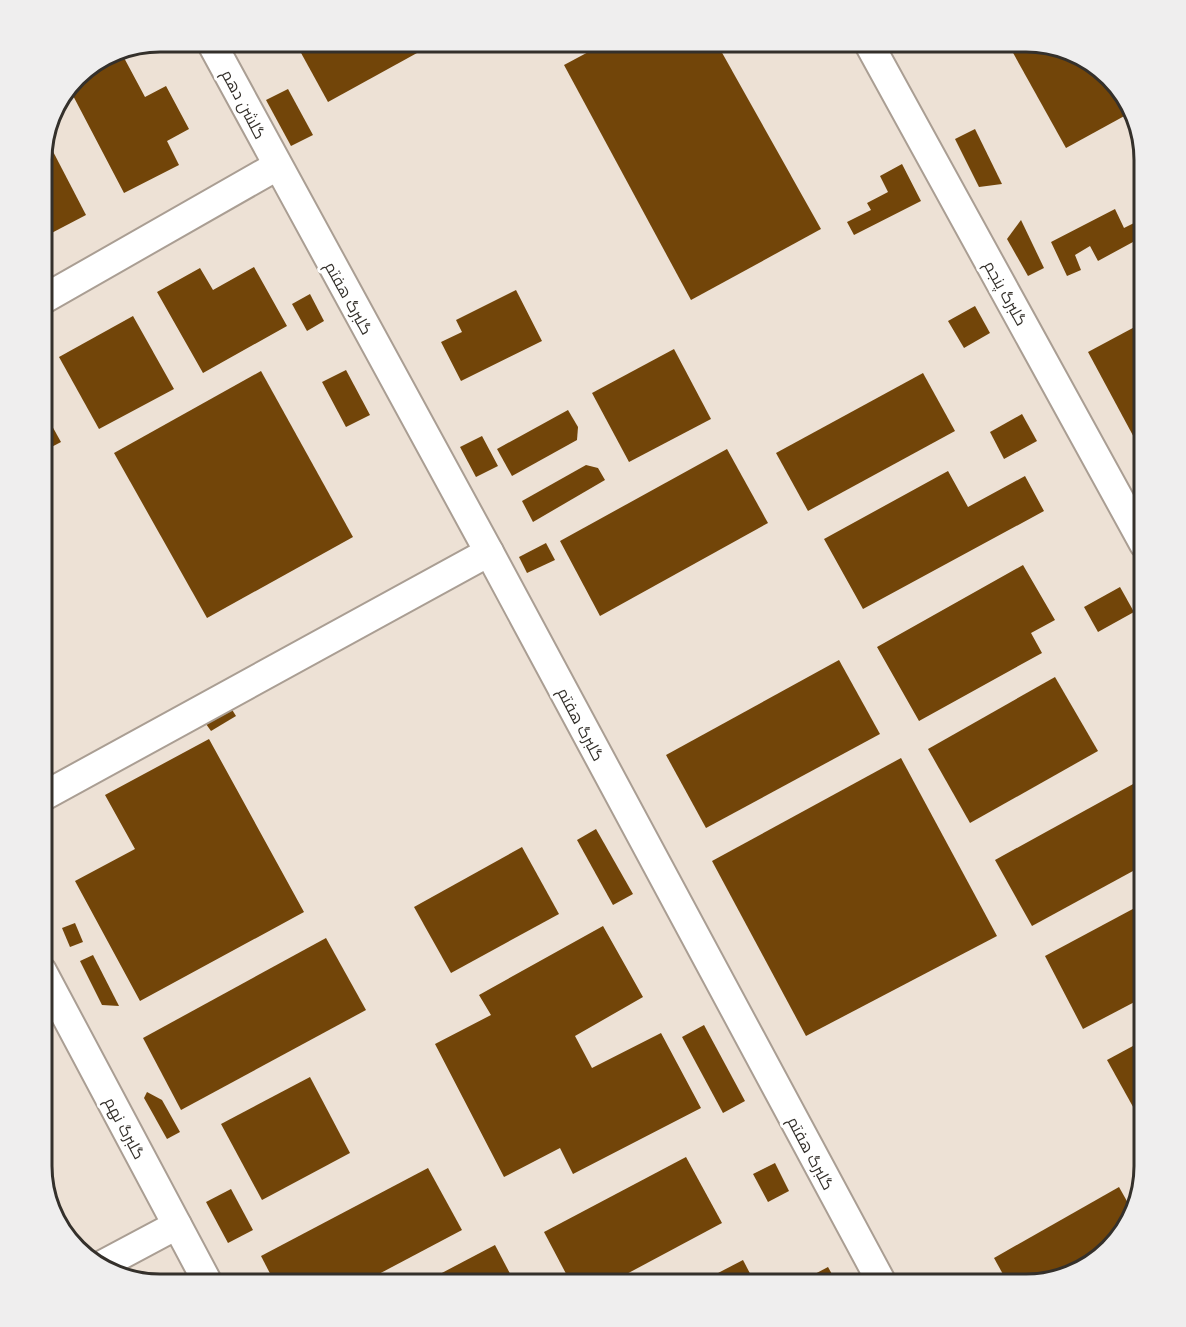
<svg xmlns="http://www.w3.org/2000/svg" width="1186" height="1327" font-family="Montserrat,Cairo,sans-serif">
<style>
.building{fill:#724509}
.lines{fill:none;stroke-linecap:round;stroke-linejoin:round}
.street-casing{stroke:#aa9e93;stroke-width:32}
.street{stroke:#fff;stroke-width:28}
.labels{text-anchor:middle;stroke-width:6;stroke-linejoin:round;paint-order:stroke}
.street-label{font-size:16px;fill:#34302b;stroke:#fff}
.rim{fill:none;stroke:#34302b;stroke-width:3}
</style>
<rect width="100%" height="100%" fill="#ede1d5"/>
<g class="building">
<path d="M 295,42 L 437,42 L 328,102 Z"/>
<path d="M 607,42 L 716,42 L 821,229 L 691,300 L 564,65 Z"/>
<path d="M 1007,42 L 1033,42 L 1078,54 L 1119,88 L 1128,114 L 1066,148 Z"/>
<path d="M 122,54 L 145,97 L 166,86 L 189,129 L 167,141 L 179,165 L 124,193 L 69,88 L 78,77 Z"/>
<path d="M 288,89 L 313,135 L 291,146 L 266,100 Z"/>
<path d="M 975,129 L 1002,184 L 979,187 L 955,139 Z"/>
<path d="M 46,138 L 86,215 L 42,238 L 42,153 Z"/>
<path d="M 902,164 L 921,201 L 854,235 L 847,222 L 871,210 L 867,203 L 888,192 L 880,176 Z"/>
<path d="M 1115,209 L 1124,228 L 1140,220 L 1144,227 L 1144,236 L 1098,261 L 1090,246 L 1075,255 L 1081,270 L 1067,276 L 1051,242 Z"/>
<path d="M 1021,220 L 1044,268 L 1028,276 L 1007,239 Z"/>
<path d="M 254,267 L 287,326 L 203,373 L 157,292 L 200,268 L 213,290 Z"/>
<path d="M 516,290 L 542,341 L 461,381 L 441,342 L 462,332 L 456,320 Z"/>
<path d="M 310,294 L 324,321 L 307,331 L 292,304 Z"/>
<path d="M 975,306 L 990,333 L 964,348 L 948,321 Z"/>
<path d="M 133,316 L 174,389 L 99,429 L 59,357 Z"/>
<path d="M 1144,322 L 1144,456 L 1088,352 Z"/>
<path d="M 674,349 L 711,419 L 629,462 L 592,393 Z"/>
<path d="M 346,370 L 370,415 L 346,427 L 322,382 Z"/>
<path d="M 261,371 L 353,537 L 207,618 L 114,453 Z"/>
<path d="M 923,373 L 955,431 L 808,511 L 776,453 Z"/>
<path d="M 42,408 L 61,442 L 42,452 Z"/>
<path d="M 568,410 L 578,427 L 577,440 L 512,476 L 497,449 Z"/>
<path d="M 1022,414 L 1037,441 L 1004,459 L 990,432 Z"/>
<path d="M 482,436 L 498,466 L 476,477 L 460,447 Z"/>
<path d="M 727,449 L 768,523 L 600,616 L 560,541 Z"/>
<path d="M 586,465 L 598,468 L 605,480 L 533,522 L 522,501 Z"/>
<path d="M 948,471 L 968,507 L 1025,476 L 1044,511 L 863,609 L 824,539 Z"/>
<path d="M 546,543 L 555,560 L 527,573 L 519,557 Z"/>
<path d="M 1023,565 L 1055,620 L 1031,633 L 1042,653 L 919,721 L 877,647 Z"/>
<path d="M 1120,587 L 1134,612 L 1098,632 L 1084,607 Z"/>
<path d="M 839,660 L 880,734 L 706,828 L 666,755 Z"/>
<path d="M 1055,677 L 1098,751 L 970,823 L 928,749 Z"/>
<path d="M 231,708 L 236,716 L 211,731 L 206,724 Z"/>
<path d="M 209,739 L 304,912 L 140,1001 L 75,881 L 135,849 L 105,795 Z"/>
<path d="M 901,758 L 997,936 L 806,1036 L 712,861 Z"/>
<path d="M 1144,778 L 1144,865 L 1032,926 L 995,860 Z"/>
<path d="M 596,829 L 633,894 L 613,905 L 577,840 Z"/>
<path d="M 522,847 L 559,914 L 451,973 L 414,907 Z"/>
<path d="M 1144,903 L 1144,997 L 1083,1029 L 1045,956 Z"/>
<path d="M 75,923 L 83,942 L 70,947 L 62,928 Z"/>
<path d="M 603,926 L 643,997 L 575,1036 L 592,1068 L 661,1033 L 701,1108 L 573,1174 L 560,1148 L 504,1177 L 435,1044 L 491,1015 L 479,995 Z"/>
<path d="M 326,938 L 366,1010 L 181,1110 L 143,1038 Z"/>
<path d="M 93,955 L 119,1006 L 102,1005 L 80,961 Z"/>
<path d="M 704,1025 L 745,1101 L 723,1113 L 682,1037 Z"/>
<path d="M 1144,1040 L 1144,1122 L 1142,1123 L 1107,1060 Z"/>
<path d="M 310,1077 L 350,1153 L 262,1200 L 221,1124 Z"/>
<path d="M 147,1092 L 162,1100 L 180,1132 L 167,1139 L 144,1098 Z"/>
<path d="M 686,1157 L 722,1223 L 606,1285 L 572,1285 L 544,1232 Z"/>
<path d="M 775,1163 L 789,1191 L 768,1202 L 753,1174 Z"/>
<path d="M 428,1168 L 462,1230 L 358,1285 L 276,1285 L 261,1256 Z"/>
<path d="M 1119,1187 L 1133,1212 L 1132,1219 L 1098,1260 L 1026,1285 L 1009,1285 L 994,1258 Z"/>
<path d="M 231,1189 L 253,1230 L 228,1243 L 206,1202 Z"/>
<path d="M 495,1245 L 516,1285 L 419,1285 Z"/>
<path d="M 743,1260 L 756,1285 L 695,1285 Z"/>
<path d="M 828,1267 L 838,1285 L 794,1285 Z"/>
</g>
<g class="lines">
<g class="street-casing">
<g id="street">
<path d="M 211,42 L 489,552 L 883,1285"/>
<path d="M 868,42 L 1144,544"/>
<path d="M 42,300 L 277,166"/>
<path d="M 42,797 L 489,552"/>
<path d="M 42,971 L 209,1285"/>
<path d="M 100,1266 L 177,1225"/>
</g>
</g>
<use href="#street" class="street"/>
</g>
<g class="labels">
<g class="street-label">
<text transform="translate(244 104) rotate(62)" y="6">گلشن دهم</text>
<text transform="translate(1006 293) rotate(61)" y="6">گلبرگ پنجم</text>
<text transform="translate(349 298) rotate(61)" y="6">گلبرگ هفتم</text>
<text transform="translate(581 724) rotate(62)" y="6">گلبرگ هفتم</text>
<text transform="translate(125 1128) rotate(62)" y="6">گلبرگ نهم</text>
<text transform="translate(811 1153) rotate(62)" y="6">گلبرگ هفتم</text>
</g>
</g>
<path d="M0 0H1186V1327H0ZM160 52H1026A108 108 0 0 1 1134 160V1166A108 108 0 0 1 1026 1274H160A108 108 0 0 1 52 1166V160A108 108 0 0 1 160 52Z" fill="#efeeee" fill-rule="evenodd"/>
<path class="rim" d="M160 52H1026A108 108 0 0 1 1134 160V1166A108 108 0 0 1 1026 1274H160A108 108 0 0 1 52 1166V160A108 108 0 0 1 160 52Z"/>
</svg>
